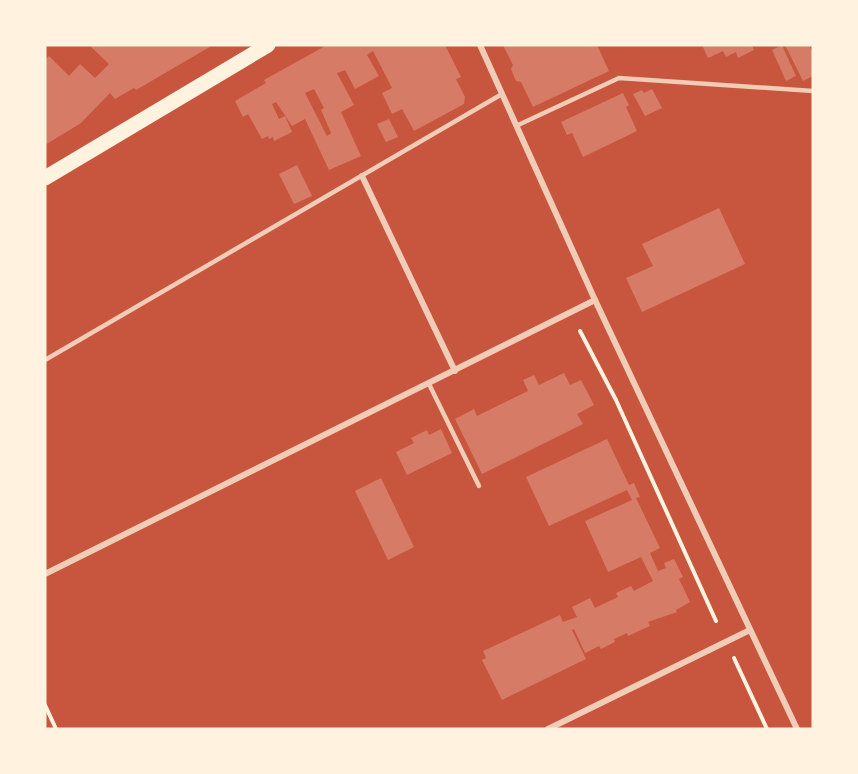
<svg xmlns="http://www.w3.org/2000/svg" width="858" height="774" font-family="Poppins,sans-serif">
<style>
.building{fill:#d67c66;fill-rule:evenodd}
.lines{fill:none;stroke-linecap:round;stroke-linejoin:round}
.path{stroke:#fff3e0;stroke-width:4}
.service{stroke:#f1ccb7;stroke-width:4.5}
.minor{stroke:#f1ccb7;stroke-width:6}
.primary{stroke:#fff3e0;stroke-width:15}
</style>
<rect width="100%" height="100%" fill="#c8553d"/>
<g class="building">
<path d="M 89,45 L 213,45 L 136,90 L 134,88 L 115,99 L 110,93 L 81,123 L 45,145 L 45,60 L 49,56 L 69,76 L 80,64 L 95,78 L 109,64 Z"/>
<path d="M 327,45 L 445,45 L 461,77 L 456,79 L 465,97 L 464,104 L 414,131 L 402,109 L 392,114 L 382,93 L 392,88 L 373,51 L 367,55 L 379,76 L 355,89 L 345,70 L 337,73 L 354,105 L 341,112 L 361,156 L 329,170 L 305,119 L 292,126 L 276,102 L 272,104 L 279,119 L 285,116 L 292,132 L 274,141 L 273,137 L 269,139 L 268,136 L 262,139 L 248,114 L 243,117 L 235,101 L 266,83 L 264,80 ZM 314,89 L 324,108 L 321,110 L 331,133 L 327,136 L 305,93 Z"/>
<path d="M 503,45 L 597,45 L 609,71 L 533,107 L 521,82 L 516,81 L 511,69 L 513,65 Z"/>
<path d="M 702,45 L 752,45 L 754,50 L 738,58 L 736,52 L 726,57 L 723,51 L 708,58 Z"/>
<path d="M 782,45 L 796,76 L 786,81 L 772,50 Z"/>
<path d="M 785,45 L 809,45 L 813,53 L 813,76 L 803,81 Z"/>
<path d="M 652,89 L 662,108 L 645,116 L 633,94 L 642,90 L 644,93 Z"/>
<path d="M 623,93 L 629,105 L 626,107 L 637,131 L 583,157 L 572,133 L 567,135 L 561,122 Z"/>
<path d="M 389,119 L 398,137 L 386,142 L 377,124 Z"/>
<path d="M 297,165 L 312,196 L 294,204 L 279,174 Z"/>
<path d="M 719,208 L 745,264 L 642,312 L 626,278 L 653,266 L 642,244 Z"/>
<path d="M 564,373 L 570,385 L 581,380 L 594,405 L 577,414 L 583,424 L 482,474 L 455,419 L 474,409 L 477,416 L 528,391 L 523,380 L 534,375 L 539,385 Z"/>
<path d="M 441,429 L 452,453 L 407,475 L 396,452 L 414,443 L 411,438 L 427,430 L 429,435 Z"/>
<path d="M 607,439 L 629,485 L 634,483 L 640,497 L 636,498 L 660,548 L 650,553 L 658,571 L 666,568 L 664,563 L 674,559 L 683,577 L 679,579 L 690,602 L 676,610 L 677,612 L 648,622 L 650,626 L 628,636 L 627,633 L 614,639 L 615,642 L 601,649 L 599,646 L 585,653 L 574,629 L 572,630 L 586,659 L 502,700 L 482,660 L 486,658 L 483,651 L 560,615 L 563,622 L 577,617 L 572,607 L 590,598 L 595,608 L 618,597 L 616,593 L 631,586 L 634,591 L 653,581 L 641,557 L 608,572 L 585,521 L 632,500 L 627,490 L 549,526 L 526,477 Z"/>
<path d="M 381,478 L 414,547 L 388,560 L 355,491 Z"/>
</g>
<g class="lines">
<g class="path">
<path d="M 580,331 L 616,400 L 716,621"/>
<path d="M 734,658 L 767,729"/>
<path d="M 45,705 L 56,729"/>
</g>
<g class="service">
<path d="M 516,126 L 619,78 L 813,91"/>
<path d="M 45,360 L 502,94"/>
<path d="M 429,384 L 479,486"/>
</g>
<g class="minor">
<path d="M 480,45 L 595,300 L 797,729"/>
<path d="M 362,176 L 455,371"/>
<path d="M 45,574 L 595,300"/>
<path d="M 548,729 L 750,630"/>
</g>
<path class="primary" d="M 45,178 L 268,45"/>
</g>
<rect width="858" height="774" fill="none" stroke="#fff3e0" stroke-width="93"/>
</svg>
